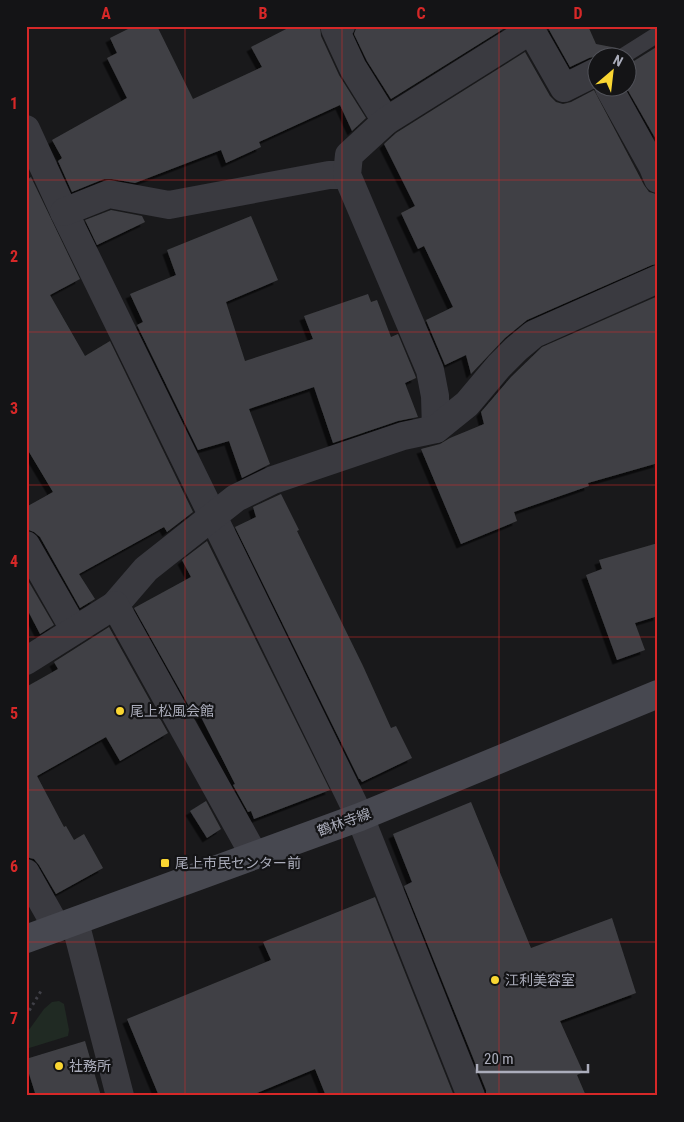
<svg xmlns="http://www.w3.org/2000/svg" width="684" height="1122" font-family="'Roboto Condensed','Noto Sans JP',sans-serif">
<style>
.green{fill:#202a23}
.building{fill:#404145;filter:url(#shadow)}
.lines{fill:none;stroke-linecap:round;stroke-linejoin:round}
.path{stroke:#404047;stroke-width:3;stroke-dasharray:2.5 4;stroke-linecap:butt}
.lane{stroke:#3a3a40;stroke-width:16}
.street{stroke:#3a3a40;stroke-width:28}
.secondary{stroke:#474850;stroke-width:28}
.grid{fill:none;stroke:#d62828;stroke-width:1;stroke-opacity:0.55}
.poi-dot{fill:#fad632;stroke:#141416;stroke-width:2}
.labels{text-anchor:middle;stroke-width:4.5;stroke-linejoin:round;paint-order:stroke}
.poi-label{font-size:14px;fill:#abadbb;stroke:#141416;text-anchor:start}
.street-label{font-size:14px;fill:#abadbb;stroke:#141416}
.neatline{fill:none;stroke:#d62828;stroke-width:2}
.grid-label{font-size:16px;text-anchor:middle;font-weight:bold;fill:#d62828}
</style>
<defs>
<filter id="shadow"><feDropShadow dx="-4.5" dy="4.5" stdDeviation="0" flood-color="#0009"/></filter>
</defs>
<rect width="100%" height="100%" fill="#19191b"/>
<path class="green" d="M 59,1001 L 64,1004 L 69,1030 L 68,1036 L 26,1049 L 26,1034 L 44,1009 L 52,1002 Z"/>
<g class="building">
<path d="M 134,26 L 157,26 L 193,99 L 262,67 L 251,47 L 292,26 L 320,26 L 321,36 L 339,75 L 366,118 L 352,131 L 340,105 L 259,142 L 261,147 L 226,163 L 221,150 L 135,183 L 112,179 L 104,179 L 72,192 L 58,161 L 62,158 L 52,140 L 127,98 L 107,58 L 117,53 L 110,38 Z"/>
<path d="M 357,26 L 508,26 L 391,99 L 367,61 L 354,34 Z"/>
<path d="M 547,26 L 588,26 L 596,44 L 617,48 L 611,53 L 610,58 L 596,56 L 589,58 L 570,67 Z"/>
<path d="M 658,46 L 658,143 L 626,87 L 626,66 Z"/>
<path d="M 525,52 L 550,96 L 556,102 L 563,104 L 571,102 L 594,90 L 644,185 L 649,192 L 656,194 L 658,199 L 658,264 L 652,265 L 527,320 L 505,338 L 471,374 L 466,355 L 445,365 L 426,320 L 453,307 L 424,246 L 418,249 L 401,213 L 415,206 L 384,144 L 396,133 Z"/>
<path d="M 31,177 L 80,279 L 50,295 L 85,356 L 110,341 L 193,512 L 167,532 L 164,527 L 79,574 L 95,599 L 80,608 L 40,537 L 34,532 L 26,529 L 26,507 L 53,492 L 26,447 L 26,180 Z"/>
<path d="M 111,210 L 142,216 L 145,222 L 97,245 L 85,220 Z"/>
<path d="M 251,216 L 278,280 L 226,302 L 245,361 L 313,339 L 304,316 L 368,294 L 371,302 L 377,300 L 391,337 L 398,334 L 415,375 L 416,378 L 405,383 L 418,417 L 398,421 L 333,443 L 314,387 L 249,409 L 270,464 L 242,478 L 229,441 L 198,450 L 137,325 L 143,322 L 130,294 L 176,275 L 167,250 Z"/>
<path d="M 658,296 L 658,463 L 588,483 L 589,486 L 514,512 L 517,521 L 461,544 L 421,449 L 440,444 L 450,438 L 484,424 L 481,412 L 511,377 L 542,347 Z"/>
<path d="M 281,494 L 299,530 L 297,531 L 363,666 L 391,728 L 396,726 L 412,758 L 362,782 L 360,779 L 359,779 L 235,527 L 256,517 L 253,507 Z"/>
<path d="M 207,541 L 330,790 L 254,819 L 251,811 L 248,812 L 233,785 L 235,784 L 200,715 L 195,717 L 134,608 L 191,577 L 182,560 Z"/>
<path d="M 658,543 L 658,616 L 635,623 L 645,650 L 617,660 L 586,575 L 602,569 L 599,560 Z"/>
<path d="M 26,577 L 54,625 L 40,634 L 26,607 Z"/>
<path d="M 109,627 L 168,733 L 120,761 L 106,737 L 37,776 L 64,827 L 66,826 L 74,840 L 84,834 L 103,868 L 56,894 L 39,865 L 34,859 L 26,857 L 26,687 L 58,669 L 54,662 Z"/>
<path d="M 206,801 L 221,829 L 207,838 L 190,811 Z"/>
<path d="M 471,802 L 531,948 L 612,918 L 636,993 L 560,1021 L 583,1072 L 577,1075 L 586,1096 L 486,1096 L 486,1090 L 404,886 L 412,882 L 393,834 Z"/>
<path d="M 375,897 L 454,1096 L 326,1096 L 315,1069 L 250,1096 L 159,1096 L 127,1019 L 271,960 L 263,942 Z"/>
<path d="M 85,1041 L 101,1096 L 36,1096 L 26,1064 L 26,1059 Z"/>
</g>
<g class="lines">
<path class="path" d="M 26,1016 L 41,991"/>
<path class="lane" d="M 620,58 L 658,34"/>
<g class="street">
<path d="M 341,26 L 335,29 L 353,68 L 386,121"/>
<path d="M 609,88 L 653,167 L 658,179"/>
<path d="M 26,129 L 64,212 L 360,817 L 471,1096"/>
<path d="M 64,212 L 109,194 L 169,205 L 329,175 L 347,175"/>
<path d="M 436,429 L 435,396 L 430,370 L 347,175 L 349,155 L 386,121 L 531,30 L 564,88 L 596,72"/>
<path d="M 26,545 L 74,629"/>
<path d="M 115,605 L 146,569 L 236,498 L 273,480 L 403,436 L 436,429 L 467,404 L 499,366 L 516,349 L 534,334 L 658,279"/>
<path d="M 26,661 L 115,605 L 254,855"/>
<path d="M 26,873 L 57,928"/>
<path d="M 75,922 L 120,1096"/>
</g>
<path class="secondary" d="M 26,939 L 360,817 L 658,694"/>
</g>
<path class="grid" d="M 185,26 L 185,1096M 342,26 L 342,1096M 499,26 L 499,1096M 26,180 L 658,180M 26,332 L 658,332M 26,485 L 658,485M 26,637 L 658,637M 26,790 L 658,790M 26,942 L 658,942"/>
<g class="poi-dot">
<circle cx="120" cy="711" r="5"/>
<rect x="160" y="858" width="10" height="10" rx="2.5"/>
<circle cx="495" cy="980" r="5"/>
<circle cx="59" cy="1066" r="5"/>
</g>
<g class="labels">
<g class="poi-label">
<text x="130" y="716">尾上松風会館</text>
<text x="175" y="868">尾上市民センター前</text>
<text x="505" y="985">江利美容室</text>
<text x="69" y="1071">社務所</text>
</g>
<g class="street-label">
<text transform="translate(344 822) rotate(-20)" y="5">鶴林寺線</text>
</g>
</g>
<rect width="684" height="1122" fill="none" stroke="#141416" stroke-width="55"/>
<g transform="translate(612 72) rotate(28)"><circle r="24" fill="#141416" stroke="#505158"/>
<path d="M0-4L9 19L0 12L-9 19Z" fill="#fad632"/>
<text y="-8" font-size="14" font-weight="bold" text-anchor="middle" fill="#abadbb">N</text>
</g>
<path d="M477 1064v8h111v-8" fill="none" stroke="#abadbb" stroke-width="2.5"/>
<text x="484" y="1064" font-size="15" fill="#abadbb" stroke="#141416" stroke-width="4" paint-order="stroke">20 m</text>
<rect x="28" y="28" width="628" height="1066" class="neatline"/>
<g class="grid-label">
<text x="106" y="19">A</text>
<text x="263" y="19">B</text>
<text x="421" y="19">C</text>
<text x="578" y="19">D</text>
<text x="14" y="109">1</text>
<text x="14" y="262">2</text>
<text x="14" y="414">3</text>
<text x="14" y="567">4</text>
<text x="14" y="719">5</text>
<text x="14" y="872">6</text>
<text x="14" y="1024">7</text>
</g>
</svg>
